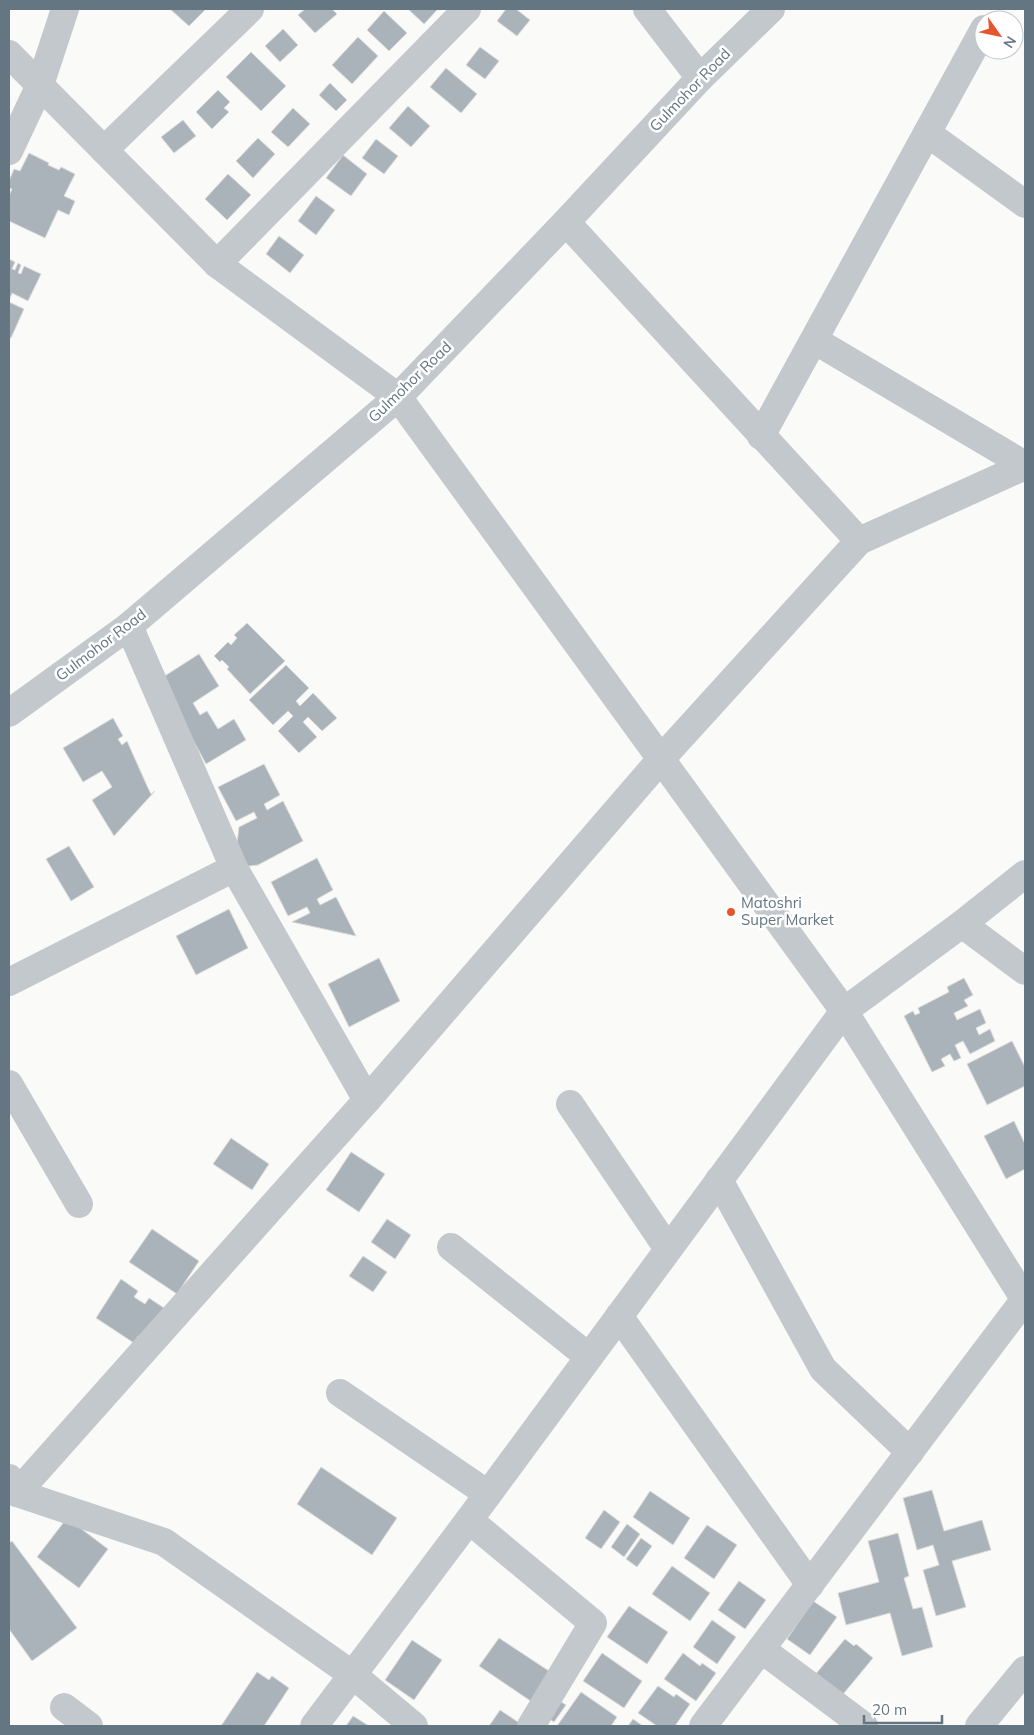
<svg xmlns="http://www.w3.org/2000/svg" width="1034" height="1735" font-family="Mulish,sans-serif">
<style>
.building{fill:#aab3b9;stroke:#dcdcda}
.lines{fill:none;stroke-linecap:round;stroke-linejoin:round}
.minor{stroke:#c3c8cc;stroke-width:28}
.poi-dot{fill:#e4572e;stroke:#fff;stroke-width:2}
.labels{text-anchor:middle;stroke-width:5;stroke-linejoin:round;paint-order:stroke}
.street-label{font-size:15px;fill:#657683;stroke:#fff}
.poi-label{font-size:15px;fill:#657683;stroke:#fff;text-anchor:start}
</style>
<rect width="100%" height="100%" fill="#fafaf8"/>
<g class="building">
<path d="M 170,9 L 206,9 L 189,26 Z"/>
<path d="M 305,9 L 332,9 L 337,14 L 315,33 L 298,15 Z"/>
<path d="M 408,9 L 438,9 L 424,24 Z"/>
<path d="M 506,9 L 516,9 L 530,20 L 517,36 L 497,21 Z"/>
<path d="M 384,11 L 407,33 L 389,51 L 367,30 Z"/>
<path d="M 283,29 L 298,45 L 280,62 L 265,46 Z"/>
<path d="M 358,37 L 378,56 L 352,84 L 332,65 Z"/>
<path d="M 480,47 L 499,61 L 485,79 L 466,65 Z"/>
<path d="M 251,52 L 286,86 L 261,111 L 226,77 Z"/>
<path d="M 446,68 L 477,94 L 461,113 L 430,87 Z"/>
<path d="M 330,83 L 347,100 L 336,111 L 319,95 Z"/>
<path d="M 218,90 L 230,102 L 224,108 L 229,112 L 212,129 L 196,112 Z"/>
<path d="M 408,106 L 430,126 L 411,147 L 389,128 Z"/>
<path d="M 293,108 L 310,124 L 288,147 L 271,132 Z"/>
<path d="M 183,120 L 196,136 L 174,153 L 161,137 Z"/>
<path d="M 258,138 L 275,154 L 253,178 L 236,161 Z"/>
<path d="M 376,139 L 398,156 L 384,174 L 362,158 Z"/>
<path d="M 29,153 L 49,163 L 48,165 L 59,170 L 61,167 L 75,174 L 64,196 L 75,201 L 69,215 L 58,210 L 45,238 L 9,221 L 9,196 L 12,189 L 9,188 L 9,181 L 14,169 L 20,171 Z"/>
<path d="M 343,155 L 367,174 L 351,196 L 326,178 Z"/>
<path d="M 228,174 L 251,195 L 227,220 L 205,199 Z"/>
<path d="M 316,196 L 335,210 L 316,235 L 298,221 Z"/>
<path d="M 279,236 L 304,255 L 290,273 L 266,254 Z"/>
<path d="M 9,259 L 15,262 L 12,269 L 15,270 L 18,263 L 21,265 L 18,273 L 21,274 L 24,266 L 41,274 L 28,301 L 12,293 L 9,301 Z"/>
<path d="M 9,302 L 24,309 L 11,338 L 9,337 Z"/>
<path d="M 247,623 L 285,661 L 250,694 L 227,669 L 229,667 L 222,660 L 220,662 L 214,656 L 228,642 L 231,645 L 237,638 L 234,635 Z"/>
<path d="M 199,654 L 219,686 L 193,703 L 200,715 L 207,711 L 218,729 L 234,719 L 246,740 L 206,764 L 160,679 Z"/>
<path d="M 286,665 L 309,688 L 296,701 L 300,706 L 313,693 L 337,718 L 322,731 L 308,717 L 303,722 L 317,737 L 299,753 L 278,731 L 293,716 L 288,711 L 273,725 L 249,700 Z"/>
<path d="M 113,718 L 123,736 L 118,739 L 122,745 L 127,741 L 148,788 L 151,794 L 155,791 L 114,836 L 92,800 L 112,787 L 102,771 L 83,782 L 63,748 Z"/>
<path d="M 264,764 L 280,795 L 264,804 L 267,810 L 283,801 L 303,841 L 258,865 L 234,868 L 239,827 L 257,818 L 254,812 L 236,821 L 218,787 Z"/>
<path d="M 69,846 L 94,887 L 71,901 L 46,859 Z"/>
<path d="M 317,858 L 333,890 L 317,899 L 320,905 L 336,897 L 356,936 L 292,922 L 310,913 L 307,907 L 288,916 L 271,882 Z"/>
<path d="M 229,909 L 248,948 L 196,975 L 176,936 Z"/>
<path d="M 379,958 L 400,1001 L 349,1027 L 328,984 Z"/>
<path d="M 964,978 L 973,995 L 964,1000 L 968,1006 L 954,1013 L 957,1020 L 980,1009 L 986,1023 L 976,1028 L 979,1035 L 990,1029 L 995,1041 L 970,1054 L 963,1041 L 955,1045 L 961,1058 L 954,1061 L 950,1054 L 941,1059 L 945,1066 L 932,1072 L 904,1016 L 913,1011 L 915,1015 L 920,1013 L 918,1008 L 949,992 L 947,987 Z"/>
<path d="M 1012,1041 L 1025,1067 L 1025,1086 L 987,1105 L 967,1064 Z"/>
<path d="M 1014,1121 L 1025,1144 L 1025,1169 L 1006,1179 L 984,1136 Z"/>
<path d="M 231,1138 L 269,1164 L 252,1190 L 213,1164 Z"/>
<path d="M 351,1152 L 385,1174 L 359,1212 L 326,1190 Z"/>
<path d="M 387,1219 L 411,1235 L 395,1259 L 371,1242 Z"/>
<path d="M 152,1229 L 199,1261 L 177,1294 L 129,1262 Z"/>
<path d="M 363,1256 L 387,1272 L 373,1292 L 349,1276 Z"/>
<path d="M 121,1279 L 138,1291 L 134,1297 L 145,1304 L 149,1298 L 170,1312 L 149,1343 L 138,1336 L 134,1343 L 96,1318 Z"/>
<path d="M 321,1467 L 397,1518 L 372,1555 L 297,1504 Z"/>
<path d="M 932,1490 L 944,1531 L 982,1520 L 991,1550 L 952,1561 L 966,1607 L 936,1616 L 923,1570 L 939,1565 L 933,1545 L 917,1550 L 903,1498 Z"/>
<path d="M 650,1491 L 690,1518 L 673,1545 L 633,1517 Z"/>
<path d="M 604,1510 L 620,1522 L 601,1549 L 585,1538 Z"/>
<path d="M 67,1518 L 108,1549 L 79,1588 L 37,1557 Z"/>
<path d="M 627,1524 L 640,1534 L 624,1557 L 611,1547 Z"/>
<path d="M 707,1525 L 737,1545 L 714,1579 L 684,1558 Z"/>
<path d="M 898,1533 L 909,1576 L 904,1578 L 913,1609 L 922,1607 L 933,1647 L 902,1656 L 890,1613 L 846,1625 L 838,1593 L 879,1582 L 868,1541 Z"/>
<path d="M 641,1538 L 652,1546 L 637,1567 L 626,1559 Z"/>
<path d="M 12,1541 L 77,1628 L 32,1661 L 9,1629 L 9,1543 Z"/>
<path d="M 672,1566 L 710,1593 L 690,1621 L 652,1594 Z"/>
<path d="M 739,1581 L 766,1600 L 745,1629 L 718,1610 Z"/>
<path d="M 813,1601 L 837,1617 L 810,1655 L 787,1639 Z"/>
<path d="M 629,1606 L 668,1632 L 647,1664 L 607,1637 Z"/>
<path d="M 712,1620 L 736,1637 L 717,1664 L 693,1647 Z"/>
<path d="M 499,1638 L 555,1675 L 535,1704 L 479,1666 Z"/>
<path d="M 845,1639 L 854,1646 L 856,1644 L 873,1658 L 835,1704 L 809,1682 Z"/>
<path d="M 412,1640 L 442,1660 L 414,1700 L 385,1680 Z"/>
<path d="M 602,1653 L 642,1681 L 624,1708 L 583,1681 Z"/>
<path d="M 683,1653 L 700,1666 L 702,1663 L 716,1673 L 696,1701 L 664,1679 Z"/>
<path d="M 257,1672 L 269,1680 L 272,1676 L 289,1688 L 264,1726 L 221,1726 Z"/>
<path d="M 658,1686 L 674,1697 L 676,1694 L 690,1704 L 675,1726 L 657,1726 L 638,1713 Z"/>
<path d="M 581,1692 L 617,1717 L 611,1726 L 557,1726 Z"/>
<path d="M 555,1698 L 566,1705 L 554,1722 L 543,1715 Z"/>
<path d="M 500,1710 L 524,1726 L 489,1726 Z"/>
<path d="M 353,1716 L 369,1726 L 346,1726 Z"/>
<path d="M 633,1719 L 643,1726 L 628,1726 Z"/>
</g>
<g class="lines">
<g class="minor">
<path d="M 647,9 L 700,78"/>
<path d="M 9,54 L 217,264 L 398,397 L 844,1011 L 1025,1300"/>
<path d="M 927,133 L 1025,204"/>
<path d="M 104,150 L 250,9"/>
<path d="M 9,151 L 40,85 L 65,9"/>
<path d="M 217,264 L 467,9"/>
<path d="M 814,340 L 1025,465"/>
<path d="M 761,436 L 984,29"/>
<path d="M 859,541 L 1025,466"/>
<path d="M 129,626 L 234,868 L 367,1100 L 661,759 L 859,541 L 566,222"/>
<path d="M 9,713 L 129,626 L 398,397 L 566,222 L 700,78 L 771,9"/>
<path d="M 962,924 L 1025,971"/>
<path d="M 9,982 L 234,868"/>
<path d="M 9,1084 L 79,1204"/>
<path d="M 570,1104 L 668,1249"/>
<path d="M 719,1180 L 823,1369 L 910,1452"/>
<path d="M 451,1247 L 589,1357"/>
<path d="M 619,1316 L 810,1585"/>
<path d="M 340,1393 L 488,1494"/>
<path d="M 9,1478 L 17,1493 L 367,1100"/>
<path d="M 17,1493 L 164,1542 L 353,1675 L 414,1726"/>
<path d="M 469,1520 L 593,1623 L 531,1726"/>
<path d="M 761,1649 L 864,1726"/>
<path d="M 64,1707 L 89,1726"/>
<path d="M 314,1726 L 469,1520 L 844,1011 L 962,924 L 1025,874"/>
<path d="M 703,1726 L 1025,1299"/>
<path d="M 979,1726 L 1025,1670"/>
</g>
</g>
<circle class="poi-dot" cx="731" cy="912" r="5"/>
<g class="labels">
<g class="street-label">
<text transform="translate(690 90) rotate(-46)" y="5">Gulmohor Road</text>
<text transform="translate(410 382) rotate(-44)" y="5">Gulmohor Road</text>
<text transform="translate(101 645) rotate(-37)" y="5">Gulmohor Road</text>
</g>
<g class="poi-label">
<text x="741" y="908">Matoshri<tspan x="741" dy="17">Super Market</tspan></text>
</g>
</g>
<rect width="1034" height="1735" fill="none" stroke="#657683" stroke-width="20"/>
<g transform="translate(999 35) rotate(123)"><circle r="24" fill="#ffffff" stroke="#c1c8cd"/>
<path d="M0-4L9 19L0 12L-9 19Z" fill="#e4572e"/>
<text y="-8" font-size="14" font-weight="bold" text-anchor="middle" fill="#657683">N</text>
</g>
<path d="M864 1715v8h78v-8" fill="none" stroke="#657683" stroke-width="2.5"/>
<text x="872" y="1715" font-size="15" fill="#657683" stroke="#ffffff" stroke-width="4" paint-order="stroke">20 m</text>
</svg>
